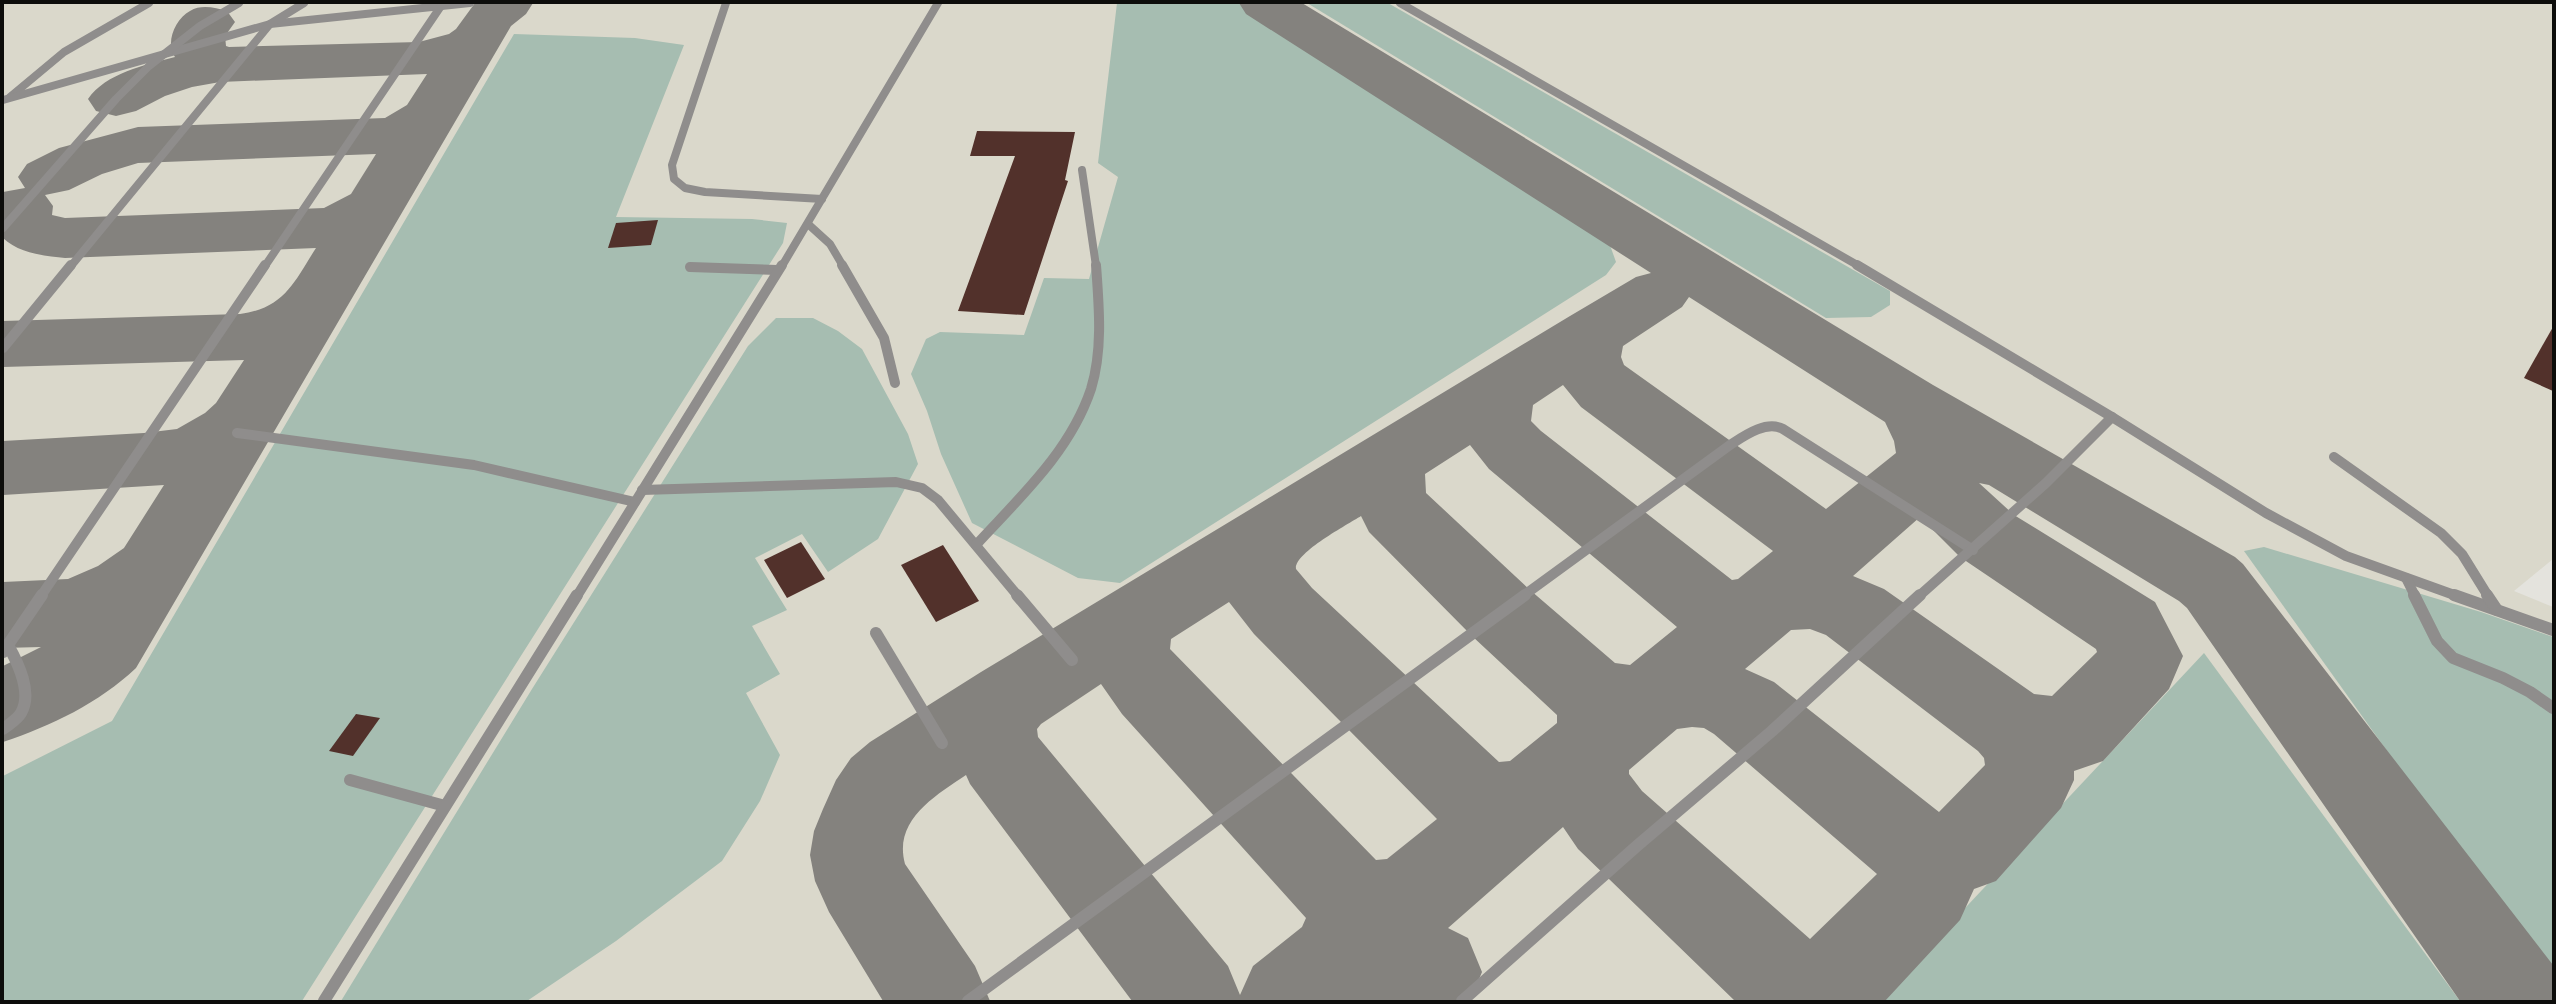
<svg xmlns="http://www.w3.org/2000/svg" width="2556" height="1004" font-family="'DejaVu Sans',sans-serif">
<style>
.built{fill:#dad8cb}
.green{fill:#a6bdb1}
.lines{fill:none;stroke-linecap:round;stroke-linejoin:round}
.taxiway{fill:#84827e;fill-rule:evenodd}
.building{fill:#52312b}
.minor-far2{stroke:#8f8d8c;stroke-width:8}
.minor-far1{stroke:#8f8d8c;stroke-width:10}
.minor{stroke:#8f8d8c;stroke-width:12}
</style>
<rect width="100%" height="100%" fill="#e4e3dd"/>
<path class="built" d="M 3,3 L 2553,3 L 2553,559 L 2514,591 L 2553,607 L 2553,1001 L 3,1001 Z"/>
<g class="green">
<path d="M 1117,3 L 1240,3 L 1606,234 L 1616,262 L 1606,275 L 1120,583 L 1078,578 L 972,523 L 941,454 L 927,411 L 911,374 L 926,339 L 940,332 L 1024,335 L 1044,278 L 1089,279 L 1118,177 L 1098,163 Z"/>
<path d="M 1307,3 L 1388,3 L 1890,291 L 1890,305 L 1871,317 L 1826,318 Z"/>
<path d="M 514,34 L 635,38 L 684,45 L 616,217 L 752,219 L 787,223 L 783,243 L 302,1001 L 3,1001 L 3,776 L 112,721 Z"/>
<path d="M 776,318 L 813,318 L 838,331 L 862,349 L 908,434 L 918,464 L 878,539 L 828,572 L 802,534 L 755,558 L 787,610 L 752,626 L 780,674 L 746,693 L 780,755 L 760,801 L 722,861 L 616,941 L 527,1001 L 341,1001 L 532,689 L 748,346 Z"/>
<path d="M 2264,547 L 2481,612 L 2553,637 L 2553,976 L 2465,860 L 2244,551 Z"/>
<path d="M 2204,653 L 2460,1001 L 1878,1001 Z"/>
</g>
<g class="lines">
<g class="taxiway">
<path d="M 475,3 L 533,3 L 526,14 L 511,26 L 136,668 C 99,703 51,726 3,742 L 3,666 L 41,647 L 3,648 L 3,582 L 68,579 L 98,566 L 124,548 L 164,485 L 3,495 L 3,441 L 144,433 L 177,429 L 205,413 L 216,403 L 244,360 L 3,367 L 3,321 L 240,314 C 285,308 294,282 316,248 L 65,258 C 45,256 18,253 3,238 L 3,192 L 25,188 L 18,177 L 27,164 L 59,148 L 138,127 L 385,118 L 407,105 L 427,74 L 220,82 L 192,87 L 165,96 L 136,111 L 116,116 L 96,111 L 88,99 C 106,73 145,65 175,57 C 165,43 175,19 190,11 C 202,4 215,8 227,11 L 235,22 L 225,36 L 226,46 L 229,47 L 419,42 L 449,34 L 456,29 ZM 376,154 L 351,194 L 324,208 L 65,218 L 52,215 L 53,206 L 45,195 L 69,190 L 102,174 L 138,163 Z"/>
<path d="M 1239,3 L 1302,3 L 1933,385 L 2235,557 L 2243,564 L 2553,965 L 2553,1001 L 2460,1001 L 2187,608 L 2179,601 L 1989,485 L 1979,483 L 2014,515 L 2155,602 L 2183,656 L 2169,689 L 2103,761 L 2074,771 L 2074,780 L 2061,808 L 1996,881 L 1974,889 L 1960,920 L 1885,1001 L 1735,1001 L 1578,849 L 1563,827 L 1448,928 L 1468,938 L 1482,972 L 1470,1001 L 1132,1001 L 970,784 L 966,775 C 935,796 893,820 905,864 L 975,966 L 990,1001 L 883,1001 L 829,912 L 815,881 L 810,855 L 814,831 L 823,809 L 836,780 L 851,758 L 870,742 L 981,672 L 1570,316 L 1636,277 L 1651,273 L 1246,14 ZM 1689,297 L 1885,422 L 1894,441 L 1896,453 L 1826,509 L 1624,365 L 1621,357 L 1623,346 L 1682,307 ZM 1563,385 L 1581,407 L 1773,551 L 1738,579 L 1732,580 L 1541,431 L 1531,421 L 1533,405 ZM 1470,445 L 1489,469 L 1677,627 L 1630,665 L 1615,663 L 1530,590 L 1426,493 L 1425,474 ZM 1361,516 L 1369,532 L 1472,636 L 1557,715 L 1557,723 L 1510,761 L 1499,762 L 1312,588 L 1296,569 C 1294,553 1347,525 1361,516 ZM 1920,517 L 1960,557 L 2096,649 L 2097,652 L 2052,696 L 2034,694 L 1884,589 L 1853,576 ZM 1229,602 L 1254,634 L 1437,819 L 1387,859 L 1376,860 L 1170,649 L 1171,639 ZM 1810,629 L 1826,635 L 1978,751 L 1984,758 L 1985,765 L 1939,812 L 1774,682 L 1745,669 L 1791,630 ZM 1101,684 L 1122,714 L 1306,918 L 1302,927 L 1253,966 L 1240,995 L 1228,966 L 1038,737 L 1037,729 L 1041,724 ZM 1692,727 L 1704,728 L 1714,734 L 1877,874 L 1810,939 L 1642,791 L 1629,774 L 1629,770 L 1677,729 Z"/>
</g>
</g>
<g class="building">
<path d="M 977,131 L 1075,132 L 1065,180 L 1068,181 L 1024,315 L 958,311 L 1015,156 L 970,156 Z"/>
<path d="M 658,220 L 651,245 L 608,248 L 616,223 Z"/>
<path d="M 2553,327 L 2553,391 L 2524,378 Z"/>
<path d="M 801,542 L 825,579 L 787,598 L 764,560 Z"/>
<path d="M 943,545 L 979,601 L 936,622 L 901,565 Z"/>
<path d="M 356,714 L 380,718 L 353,756 L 329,751 Z"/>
</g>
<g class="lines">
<g class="minor-far2">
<path d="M 726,3 L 672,165 L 674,179 L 685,188 L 705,192 L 822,199"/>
<path d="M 1400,3 L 1859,266"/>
<path d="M 10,97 L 64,52 L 149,3"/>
<path d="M 3,100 L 270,24 L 470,3"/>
<path d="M 1082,170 L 1096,266"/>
<path d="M 808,224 L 830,244 L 843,266"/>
<path d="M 3,228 L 116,99 L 149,66 L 200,26 L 239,3"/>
<path d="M 71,266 L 270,24 L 304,3"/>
<path d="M 265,266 L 441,6"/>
<path d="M 782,266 L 938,3"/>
</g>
<g class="minor-far1">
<path d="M 842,265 L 884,338 L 895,383"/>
<path d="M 1857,265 L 2112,417 L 2266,513 L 2346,556 L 2457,596"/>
<path d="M 690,267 L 777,270"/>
<path d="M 3,348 L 71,265"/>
<path d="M 237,433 L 474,465 L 635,502"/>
<path d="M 2334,457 L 2441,533 L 2462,554 L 2488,596"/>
<path d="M 642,490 L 896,482 L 922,488 L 938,500 L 1018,596"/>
<path d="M 976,545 C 1019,498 1070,452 1091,389 C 1103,350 1099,306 1096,265"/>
<path d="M 2406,578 L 2415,596"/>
<path d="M 41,596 L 265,265"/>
<path d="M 577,596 L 782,265"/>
<path d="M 1523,596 L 1730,445 C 1744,436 1766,420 1783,429 L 1973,550"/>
<path d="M 1919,596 L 2046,483 L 2112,417"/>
</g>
<g class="minor">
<path d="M 1017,595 L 1072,660"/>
<path d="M 2414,595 L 2437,641 L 2453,658 L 2503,678 L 2530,692 L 2553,708"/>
<path d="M 2454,595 L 2553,630"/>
<path d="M 2487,595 L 2497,610"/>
<path d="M 876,633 L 942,743"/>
<path d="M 3,652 L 42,595"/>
<path d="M 3,729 C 9,724 17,720 21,713 C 33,693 18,663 8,645"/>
<path d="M 350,780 L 445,806"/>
<path d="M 324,1001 L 577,595"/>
<path d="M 968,1001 L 1525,595"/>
<path d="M 1462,1001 L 1638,845 L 1772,731 L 1920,595"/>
</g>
</g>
<rect width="2556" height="1004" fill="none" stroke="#0d0d0b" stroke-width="8"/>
</svg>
